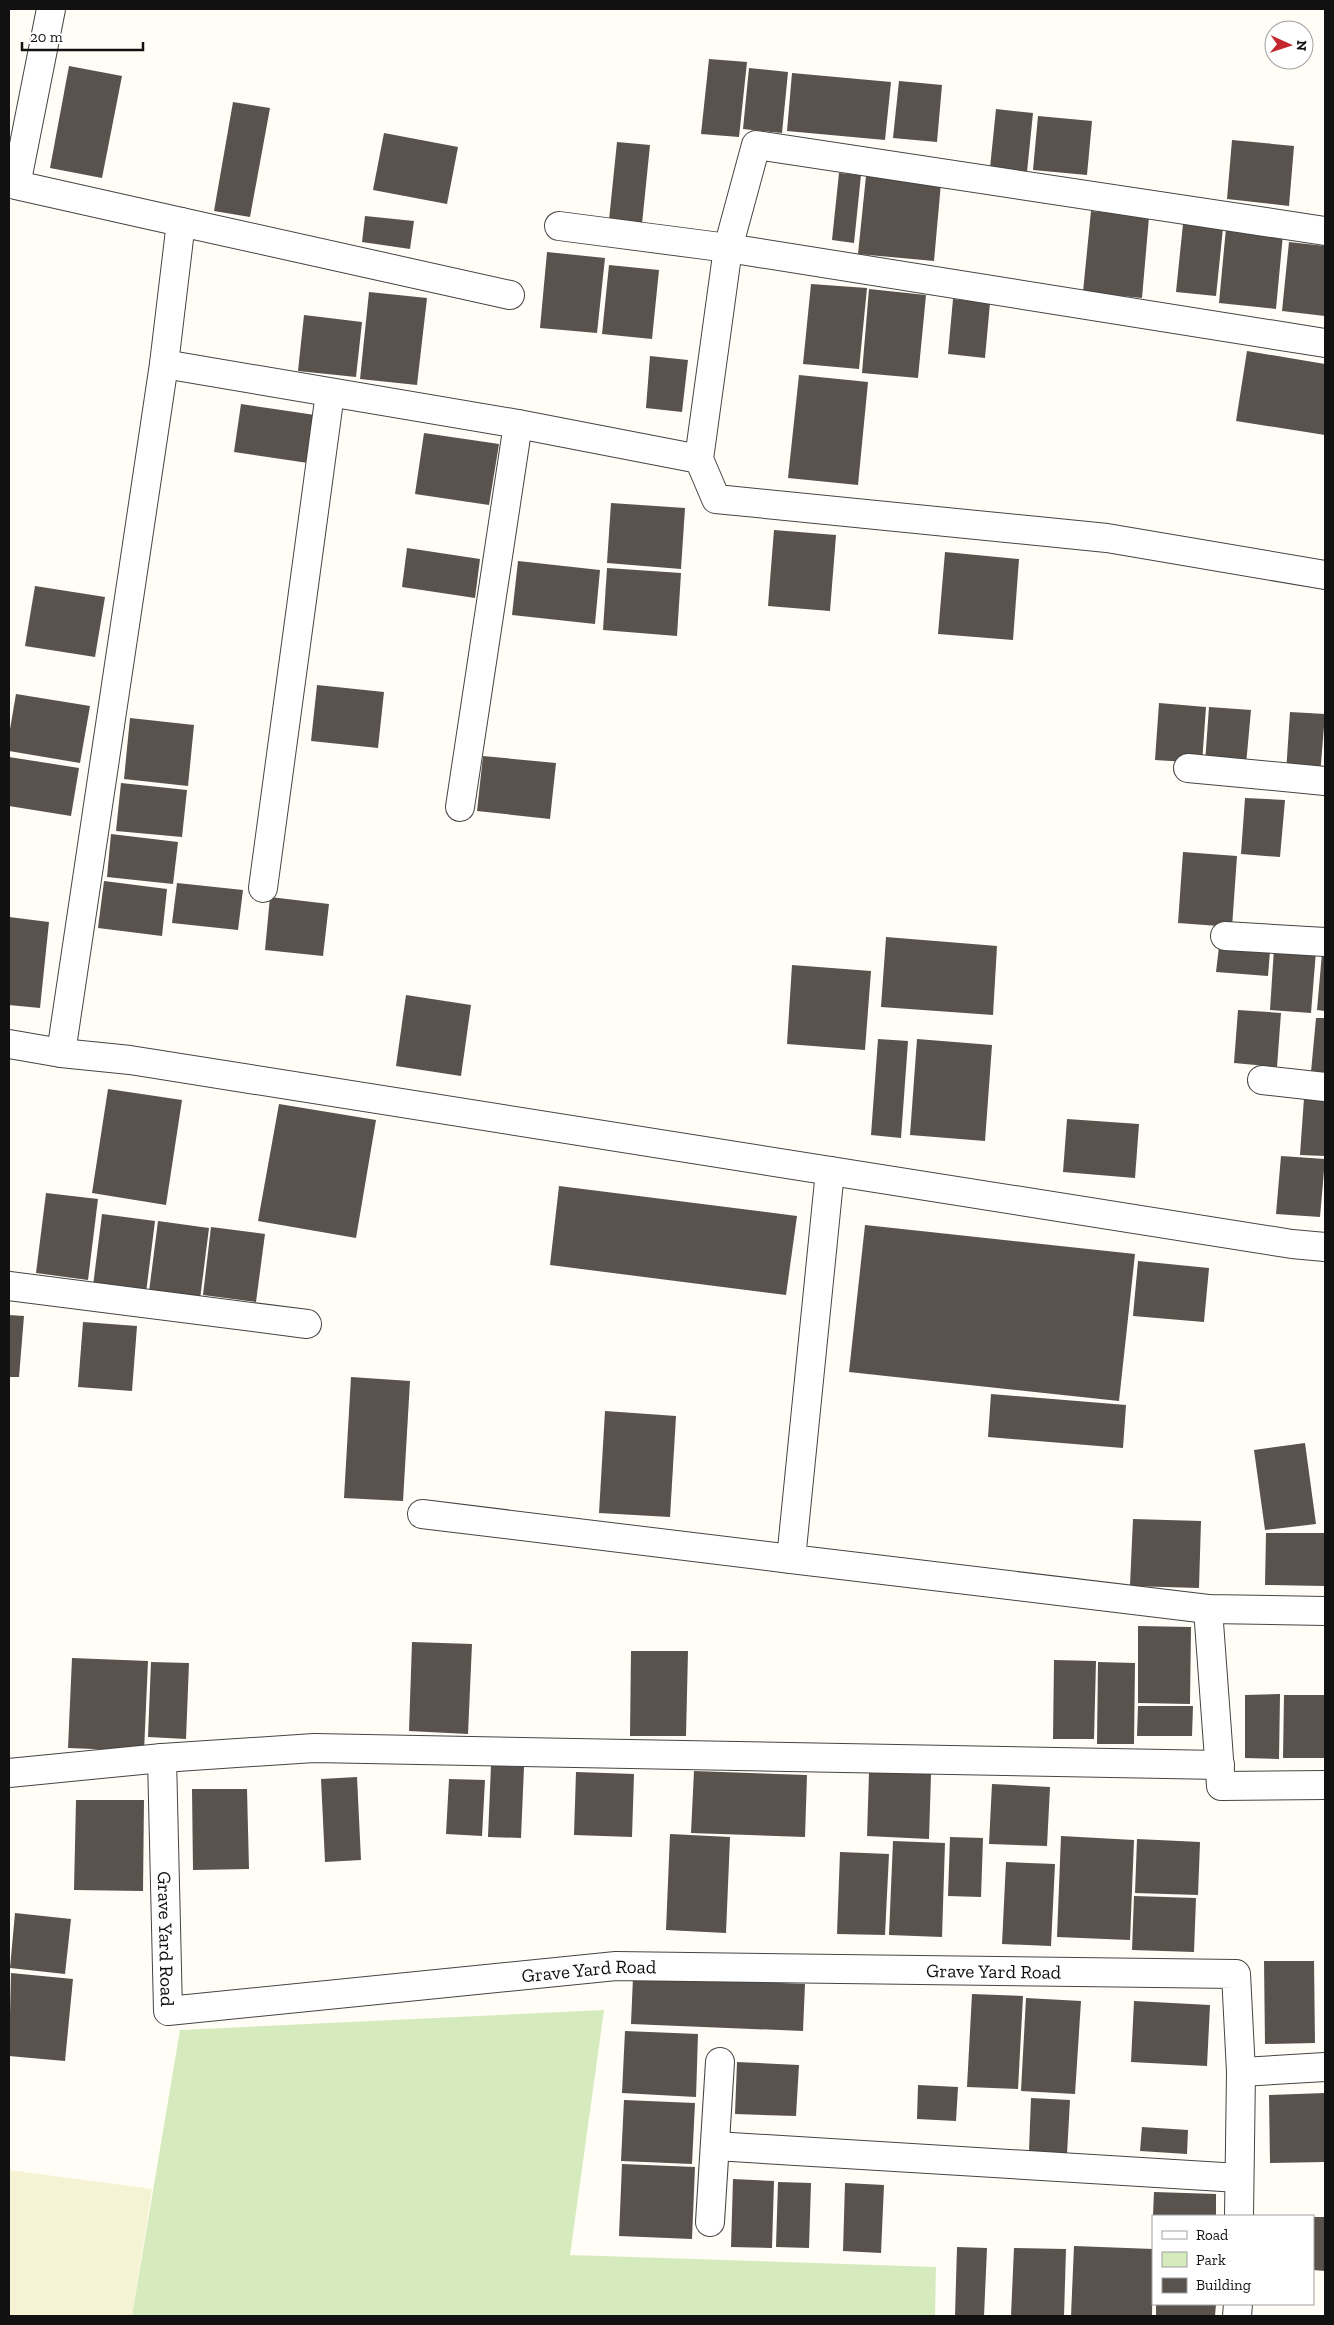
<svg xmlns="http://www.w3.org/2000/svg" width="1334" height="2325" font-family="'Zilla Slab',serif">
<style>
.farmland{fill:#f6f3d4}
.green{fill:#d5ebbd}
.building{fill:#5a524d}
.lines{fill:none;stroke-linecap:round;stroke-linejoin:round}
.street-casing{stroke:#444;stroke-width:30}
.street{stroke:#fff;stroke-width:28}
.labels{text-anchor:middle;stroke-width:5;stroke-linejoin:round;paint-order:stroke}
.street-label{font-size:19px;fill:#111;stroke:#fff}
</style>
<rect width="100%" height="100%" fill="#fffdf5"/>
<path class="farmland" d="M 9,2170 L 152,2189 L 132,2316 L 9,2316 Z"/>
<path class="green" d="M 604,2010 L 570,2255 L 936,2267 L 935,2316 L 132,2316 L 180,2030 Z"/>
<g class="building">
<path d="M 709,59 L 747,62 L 739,137 L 701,134 Z"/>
<path d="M 69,66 L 122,76 L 102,178 L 50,168 Z"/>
<path d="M 749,68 L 788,72 L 782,133 L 743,129 Z"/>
<path d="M 792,73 L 891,82 L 885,140 L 787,131 Z"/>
<path d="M 899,81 L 942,85 L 937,142 L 893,138 Z"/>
<path d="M 233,102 L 270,108 L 250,217 L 214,211 Z"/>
<path d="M 996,109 L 1033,113 L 1027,172 L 990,168 Z"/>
<path d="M 1038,116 L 1092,121 L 1087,175 L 1033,170 Z"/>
<path d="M 384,133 L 458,147 L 447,204 L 373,190 Z"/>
<path d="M 1232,140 L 1294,146 L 1289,206 L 1227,199 Z"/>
<path d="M 617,142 L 650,145 L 642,224 L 609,220 Z"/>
<path d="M 839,173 L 861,175 L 854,243 L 832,240 Z"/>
<path d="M 866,176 L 941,183 L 934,261 L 858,254 Z"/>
<path d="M 1091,211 L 1149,217 L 1142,298 L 1083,292 Z"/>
<path d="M 365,216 L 414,221 L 410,249 L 362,242 Z"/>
<path d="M 1183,224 L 1223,228 L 1216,296 L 1176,292 Z"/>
<path d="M 1226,228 L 1283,234 L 1276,309 L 1219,303 Z"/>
<path d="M 1289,242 L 1325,246 L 1325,316 L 1282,311 Z"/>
<path d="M 547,252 L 605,258 L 597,333 L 540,328 Z"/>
<path d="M 609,265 L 659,270 L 652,339 L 602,334 Z"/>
<path d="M 811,284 L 867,288 L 859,369 L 803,364 Z"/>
<path d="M 869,289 L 926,295 L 918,378 L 862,373 Z"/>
<path d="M 369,292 L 427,298 L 417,385 L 360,379 Z"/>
<path d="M 953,299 L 990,303 L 985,358 L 948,354 Z"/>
<path d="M 304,315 L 362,322 L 356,377 L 298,371 Z"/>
<path d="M 1247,351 L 1325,364 L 1325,435 L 1236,421 Z"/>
<path d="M 650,356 L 688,360 L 682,412 L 646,408 Z"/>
<path d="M 799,375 L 868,382 L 858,485 L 788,478 Z"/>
<path d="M 241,404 L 315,415 L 308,463 L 234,452 Z"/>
<path d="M 424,433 L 499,444 L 489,505 L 415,494 Z"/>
<path d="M 611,503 L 685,508 L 681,569 L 607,563 Z"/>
<path d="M 774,530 L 836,535 L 830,611 L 768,606 Z"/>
<path d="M 407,548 L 480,559 L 475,598 L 402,587 Z"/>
<path d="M 945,552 L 1019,559 L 1013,640 L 938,634 Z"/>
<path d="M 518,561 L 600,570 L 595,624 L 512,615 Z"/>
<path d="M 607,568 L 681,573 L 677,636 L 603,630 Z"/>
<path d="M 35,586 L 105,597 L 95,657 L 25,646 Z"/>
<path d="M 317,685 L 384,692 L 378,748 L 311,741 Z"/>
<path d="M 16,694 L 90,706 L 80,763 L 9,751 L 9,735 Z"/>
<path d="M 1159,703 L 1206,707 L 1202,763 L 1155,760 Z"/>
<path d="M 1209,707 L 1251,710 L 1246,765 L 1205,763 Z"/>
<path d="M 1290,712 L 1325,714 L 1320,776 L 1286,773 Z"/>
<path d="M 130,718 L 194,725 L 188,786 L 124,779 Z"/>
<path d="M 483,756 L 556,763 L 550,819 L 477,811 Z"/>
<path d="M 9,757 L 79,768 L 71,816 L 9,806 Z"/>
<path d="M 121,783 L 187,790 L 182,837 L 116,831 Z"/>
<path d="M 1245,798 L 1285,800 L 1280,857 L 1241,854 Z"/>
<path d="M 111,834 L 178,842 L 173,884 L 107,877 Z"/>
<path d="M 1183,852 L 1237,856 L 1232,927 L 1178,923 Z"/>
<path d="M 104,881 L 167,889 L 162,936 L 98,928 Z"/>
<path d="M 177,883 L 243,890 L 238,930 L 172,923 Z"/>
<path d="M 270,897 L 329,904 L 323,956 L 265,950 Z"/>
<path d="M 9,917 L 49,922 L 40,1008 L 9,1005 Z"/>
<path d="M 886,937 L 997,946 L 993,1015 L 881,1007 Z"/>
<path d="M 1219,947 L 1270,951 L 1268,976 L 1216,972 Z"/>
<path d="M 1274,948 L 1316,951 L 1311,1013 L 1270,1010 Z"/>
<path d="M 1322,953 L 1325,953 L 1325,1011 L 1317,1010 Z"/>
<path d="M 792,965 L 871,971 L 865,1050 L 787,1044 Z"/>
<path d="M 406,995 L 471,1005 L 461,1076 L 396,1066 Z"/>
<path d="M 1238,1010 L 1281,1013 L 1277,1067 L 1234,1063 Z"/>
<path d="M 1316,1018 L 1325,1018 L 1325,1074 L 1311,1072 Z"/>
<path d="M 878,1039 L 908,1041 L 901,1138 L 871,1135 Z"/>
<path d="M 917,1039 L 992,1045 L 985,1141 L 910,1135 Z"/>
<path d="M 108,1089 L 182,1100 L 166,1205 L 92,1193 Z"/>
<path d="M 1304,1098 L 1325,1100 L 1325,1156 L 1300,1155 Z"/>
<path d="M 279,1104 L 376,1120 L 356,1238 L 258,1221 Z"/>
<path d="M 1067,1119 L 1139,1124 L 1135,1178 L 1063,1172 Z"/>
<path d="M 1281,1156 L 1325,1159 L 1320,1217 L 1276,1214 Z"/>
<path d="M 559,1186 L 797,1216 L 786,1295 L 550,1265 Z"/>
<path d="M 46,1193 L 98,1199 L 88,1280 L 36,1273 Z"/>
<path d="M 102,1214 L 155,1221 L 146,1293 L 93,1286 Z"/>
<path d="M 158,1221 L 209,1228 L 200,1299 L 149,1292 Z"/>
<path d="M 865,1225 L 1135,1254 L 1119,1401 L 849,1372 Z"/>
<path d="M 211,1227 L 265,1234 L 256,1302 L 203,1295 Z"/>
<path d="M 1138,1261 L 1209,1268 L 1204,1322 L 1133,1316 Z"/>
<path d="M 9,1315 L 24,1316 L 19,1377 L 9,1377 Z"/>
<path d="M 83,1322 L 137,1326 L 132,1391 L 78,1387 Z"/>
<path d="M 351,1377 L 410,1381 L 403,1501 L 344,1498 Z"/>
<path d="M 991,1394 L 1126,1405 L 1123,1448 L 988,1437 Z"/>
<path d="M 605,1411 L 676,1416 L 670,1517 L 599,1513 Z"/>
<path d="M 1305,1443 L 1316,1524 L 1265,1530 L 1254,1450 Z"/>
<path d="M 1133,1519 L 1201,1521 L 1199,1588 L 1130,1586 Z"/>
<path d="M 1266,1533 L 1325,1533 L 1325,1586 L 1265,1585 Z"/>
<path d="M 1138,1626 L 1191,1627 L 1190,1704 L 1138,1703 Z"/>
<path d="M 412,1642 L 472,1644 L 468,1734 L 409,1731 Z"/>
<path d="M 631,1651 L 688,1651 L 686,1736 L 630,1736 Z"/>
<path d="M 72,1658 L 148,1661 L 144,1751 L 68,1748 Z"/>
<path d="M 1054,1660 L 1096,1661 L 1094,1739 L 1053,1739 Z"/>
<path d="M 151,1662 L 189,1663 L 186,1739 L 148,1737 Z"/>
<path d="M 1098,1662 L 1135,1663 L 1134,1744 L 1097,1744 Z"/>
<path d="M 1280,1694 L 1279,1759 L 1245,1758 L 1245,1695 Z"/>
<path d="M 1284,1695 L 1325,1695 L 1325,1758 L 1283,1758 Z"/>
<path d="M 1138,1706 L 1193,1706 L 1192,1736 L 1137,1736 Z"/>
<path d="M 491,1765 L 524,1767 L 521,1838 L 488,1837 Z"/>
<path d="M 694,1771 L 807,1775 L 805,1837 L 691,1833 Z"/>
<path d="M 576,1772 L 634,1774 L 632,1837 L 574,1835 Z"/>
<path d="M 869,1772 L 931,1774 L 929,1839 L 867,1836 Z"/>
<path d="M 357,1777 L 361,1860 L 325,1862 L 321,1779 Z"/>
<path d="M 449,1779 L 485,1780 L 482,1836 L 446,1834 Z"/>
<path d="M 992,1784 L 1050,1787 L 1047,1846 L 989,1844 Z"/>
<path d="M 192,1789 L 247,1789 L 249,1869 L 193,1870 Z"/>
<path d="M 76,1800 L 144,1800 L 143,1891 L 74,1890 Z"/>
<path d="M 670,1834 L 730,1837 L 726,1933 L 666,1930 Z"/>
<path d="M 1061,1836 L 1134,1840 L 1130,1940 L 1057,1937 Z"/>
<path d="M 950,1837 L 983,1838 L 981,1897 L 948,1896 Z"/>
<path d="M 1137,1839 L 1200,1842 L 1198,1895 L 1135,1893 Z"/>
<path d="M 893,1841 L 945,1843 L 942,1937 L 889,1935 Z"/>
<path d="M 840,1852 L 889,1854 L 885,1935 L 837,1934 Z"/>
<path d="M 1006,1862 L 1055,1864 L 1051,1946 L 1002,1944 Z"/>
<path d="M 1134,1896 L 1196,1898 L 1194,1952 L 1132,1950 Z"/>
<path d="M 15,1913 L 71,1919 L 65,1974 L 10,1968 Z"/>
<path d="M 1264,1961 L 1314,1961 L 1315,2043 L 1265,2044 Z"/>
<path d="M 11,1973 L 73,1979 L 65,2061 L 9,2056 Z"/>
<path d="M 633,1977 L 805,1984 L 803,2031 L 631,2024 Z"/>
<path d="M 972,1994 L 1023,1996 L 1018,2089 L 967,2087 Z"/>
<path d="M 1026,1998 L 1081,2001 L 1075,2094 L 1021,2091 Z"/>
<path d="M 1134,2001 L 1210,2005 L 1207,2066 L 1131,2062 Z"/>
<path d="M 625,2031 L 698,2034 L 696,2097 L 622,2093 Z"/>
<path d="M 737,2062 L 799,2065 L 796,2116 L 735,2114 Z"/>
<path d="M 918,2085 L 958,2087 L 956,2121 L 917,2119 Z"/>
<path d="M 1325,2093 L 1325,2162 L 1270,2163 L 1269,2095 Z"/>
<path d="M 1031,2098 L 1070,2100 L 1067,2154 L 1029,2151 Z"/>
<path d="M 624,2100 L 695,2103 L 692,2164 L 621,2161 Z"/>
<path d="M 1142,2127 L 1188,2130 L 1187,2154 L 1140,2151 Z"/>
<path d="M 622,2164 L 695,2167 L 692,2239 L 619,2236 Z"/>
<path d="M 733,2179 L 774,2181 L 772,2248 L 731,2247 Z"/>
<path d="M 778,2182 L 811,2183 L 809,2248 L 776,2247 Z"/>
<path d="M 845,2183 L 884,2185 L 881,2253 L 843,2251 Z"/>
<path d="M 1154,2192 L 1216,2194 L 1216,2216 L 1153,2216 Z"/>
<path d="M 1313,2217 L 1325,2217 L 1325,2271 L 1313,2270 Z"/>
<path d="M 1074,2246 L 1153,2249 L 1152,2316 L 1071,2316 Z"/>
<path d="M 957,2247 L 987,2248 L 984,2316 L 955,2316 Z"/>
<path d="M 1014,2248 L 1066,2249 L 1064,2316 L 1011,2316 Z"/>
<path d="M 1156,2304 L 1216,2304 L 1215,2316 L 1156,2316 Z"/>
</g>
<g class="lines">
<g class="street-casing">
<g id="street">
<path d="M 51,9 L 16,185 L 181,222"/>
<path d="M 559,226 L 728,248 L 756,145 L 1325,231"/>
<path d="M 1325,343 L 728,248 L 699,459 L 716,499 L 1107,538 L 1325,575"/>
<path d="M 164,364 L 518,424 L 699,459"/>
<path d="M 1188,768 L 1325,781"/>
<path d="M 460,807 L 518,424"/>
<path d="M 263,888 L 330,393"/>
<path d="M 1225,936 L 1325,942"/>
<path d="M 9,1044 L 61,1053 L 130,1060 L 1292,1244 L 1325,1247"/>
<path d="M 61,1053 L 164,364 L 181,222 L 510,295"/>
<path d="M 1262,1080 L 1325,1087"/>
<path d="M 830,1171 L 791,1559 L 1208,1609 L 1325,1611"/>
<path d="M 9,1286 L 307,1324"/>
<path d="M 422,1514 L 791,1559"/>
<path d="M 1208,1609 L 1221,1786 L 1325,1785"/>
<path id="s1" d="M 162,1758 L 168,2011 L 616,1966 L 1236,1974 L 1241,2072 L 1239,2216"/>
<path d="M 9,1773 L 162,1758 L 314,1748 L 1220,1765"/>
<path d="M 1241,2072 L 1325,2067"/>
<path d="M 715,2146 L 1239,2178"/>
<path d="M 710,2222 L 720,2062"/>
<path d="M 1237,2316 L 1238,2304"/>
</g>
</g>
<use href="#street" class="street"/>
</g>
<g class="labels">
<g class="street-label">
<text dy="7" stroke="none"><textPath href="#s1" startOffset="181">Grave Yard Road</textPath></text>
<text dy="7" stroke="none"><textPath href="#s1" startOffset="676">Grave Yard Road</textPath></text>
<text dy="7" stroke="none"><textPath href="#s1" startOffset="1081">Grave Yard Road</textPath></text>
</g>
</g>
<rect width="1334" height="2325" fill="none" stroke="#111111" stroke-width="20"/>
<rect x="1152" y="2215" width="162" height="90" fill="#ffffff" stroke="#a0a0a0"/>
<rect x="1162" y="2231" width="25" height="8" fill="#ffffff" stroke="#a0a0a0"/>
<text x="1196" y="2240" font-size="15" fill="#111111">Road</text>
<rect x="1162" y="2252" width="25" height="15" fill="#d5ebbd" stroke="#a0a0a0"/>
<text x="1196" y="2265" font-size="15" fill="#111111">Park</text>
<rect x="1162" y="2278" width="25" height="15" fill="#5a524d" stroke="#a0a0a0"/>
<text x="1196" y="2290" font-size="15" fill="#111111">Building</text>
<g transform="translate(1289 45) rotate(93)"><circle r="24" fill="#ffffff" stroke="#a0a0a0"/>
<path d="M0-4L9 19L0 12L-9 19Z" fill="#c4262e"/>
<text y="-8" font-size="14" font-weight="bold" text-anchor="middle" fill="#111111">N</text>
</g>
<path d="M22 42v8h121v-8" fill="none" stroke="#111111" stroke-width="2.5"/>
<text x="30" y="42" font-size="15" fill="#111111" stroke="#ffffff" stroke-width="4" paint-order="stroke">20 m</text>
</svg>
